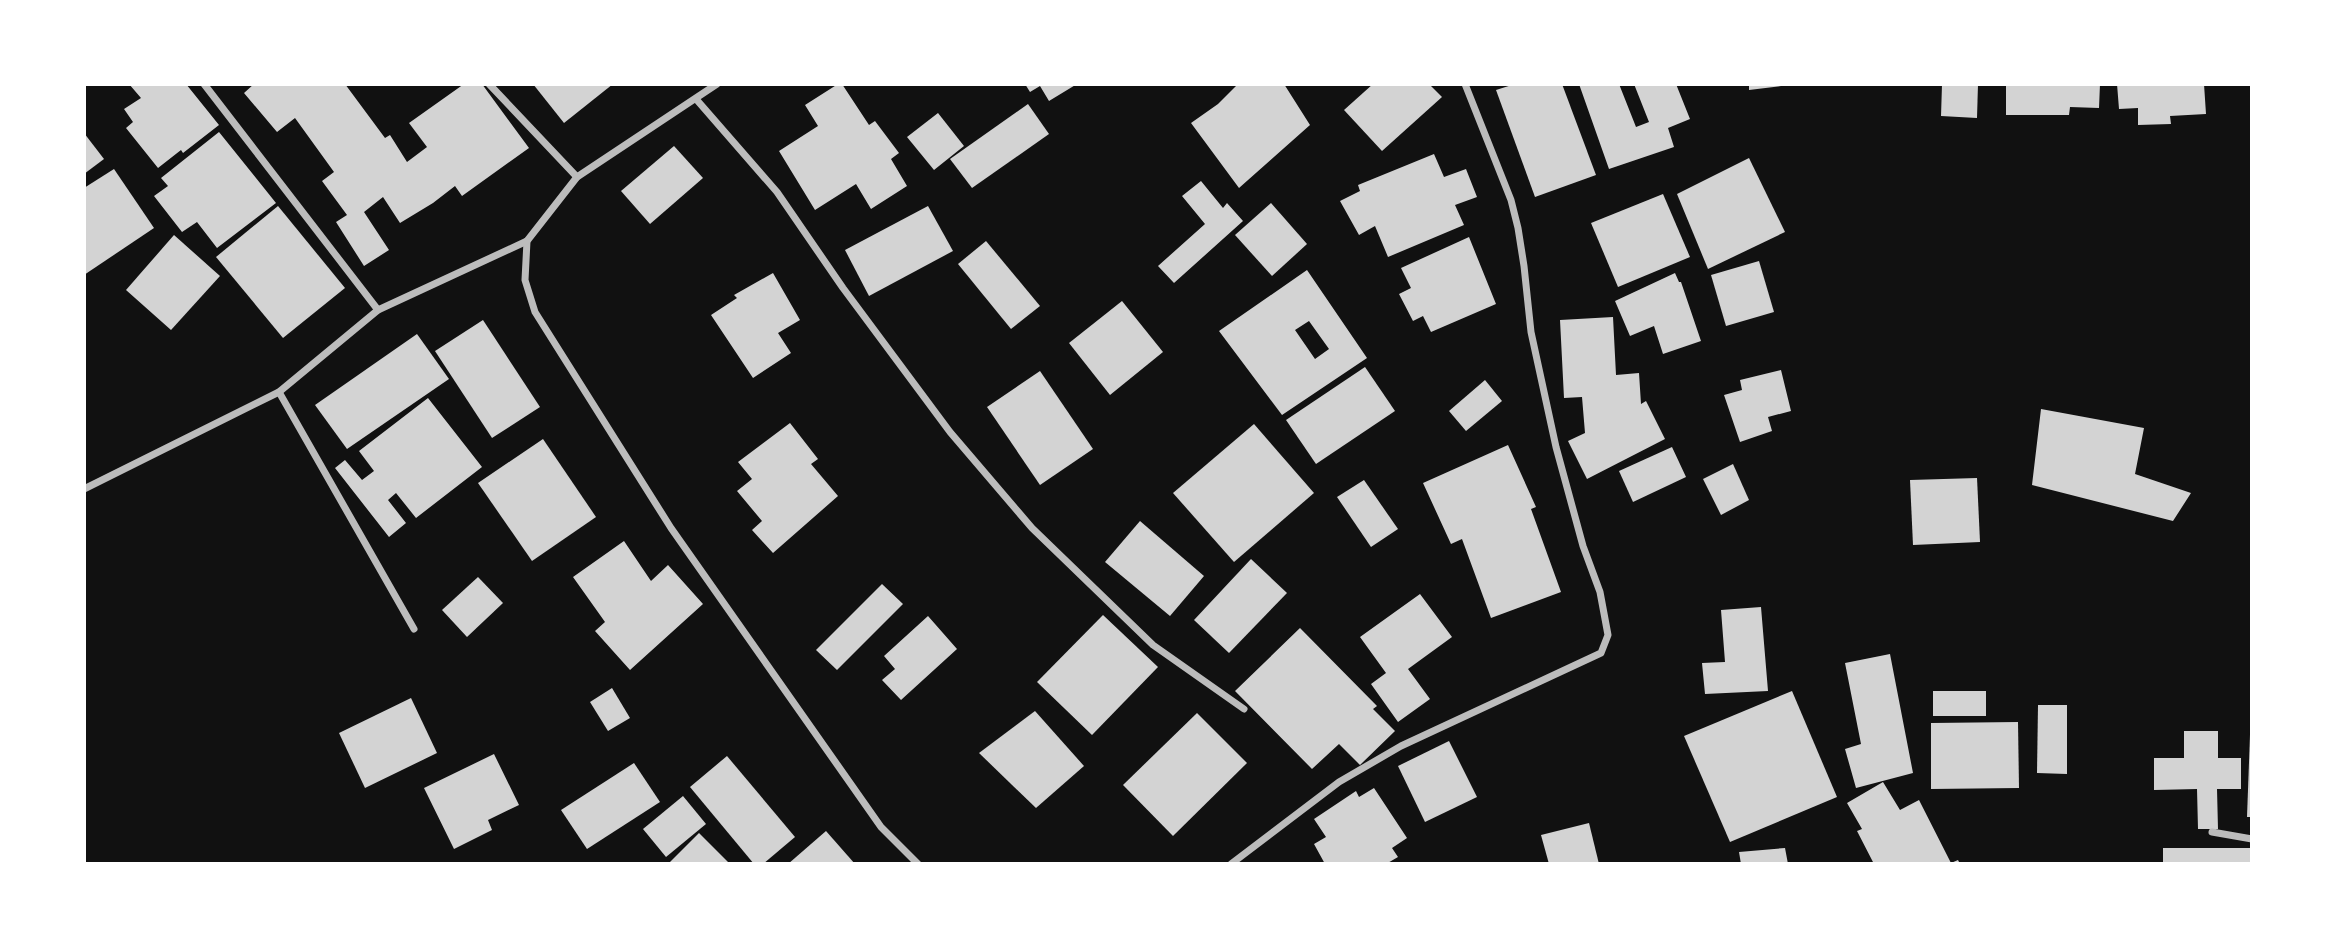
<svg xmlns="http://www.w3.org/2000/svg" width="2336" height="948" font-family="'PT Sans Narrow',sans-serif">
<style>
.building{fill:#d3d3d3;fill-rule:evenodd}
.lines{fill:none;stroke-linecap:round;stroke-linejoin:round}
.minor{stroke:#bcbcbc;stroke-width:7}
</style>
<rect width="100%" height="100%" fill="#111"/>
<g class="building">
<path d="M 129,84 L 186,84 L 219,125 L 183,153 L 181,150 L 158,168 L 126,128 L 133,122 L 124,109 L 141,98 Z"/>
<path d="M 254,84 L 345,84 L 385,138 L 390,135 L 407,162 L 427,147 L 409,123 L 464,84 L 482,84 L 529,148 L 462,196 L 455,186 L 433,203 L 400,223 L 383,197 L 364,212 L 389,250 L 364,266 L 336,222 L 347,215 L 322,181 L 334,172 L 295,118 L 277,132 L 244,93 Z"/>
<path d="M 533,84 L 613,84 L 564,123 Z"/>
<path d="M 838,84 L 842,84 L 869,125 L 875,121 L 899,153 L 891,159 L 907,186 L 871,209 L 856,184 L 815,210 L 779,151 L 818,126 L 805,105 Z"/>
<path d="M 1025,84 L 1077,84 L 1049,101 L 1040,86 L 1030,92 Z"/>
<path d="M 1238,84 L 1284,84 L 1310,125 L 1239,188 L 1191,123 L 1218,104 Z"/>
<path d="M 1373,84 L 1429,84 L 1442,97 L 1382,151 L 1344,110 Z"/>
<path d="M 1515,84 L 1562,84 L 1596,175 L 1535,197 L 1496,90 Z"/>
<path d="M 1579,84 L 1619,84 L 1636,127 L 1649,122 L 1634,84 L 1676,84 L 1690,119 L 1668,128 L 1674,147 L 1609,169 Z"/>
<path d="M 1749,84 L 1780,84 L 1781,86 L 1749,90 Z"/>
<path d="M 1942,84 L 1978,84 L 1977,118 L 1941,116 Z"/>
<path d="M 2006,84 L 2100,84 L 2099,108 L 2070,107 L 2069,115 L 2006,115 Z"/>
<path d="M 2117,84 L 2204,84 L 2206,114 L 2170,116 L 2171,124 L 2138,125 L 2138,108 L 2119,109 Z"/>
<path d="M 1028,104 L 1049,134 L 972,188 L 950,159 Z"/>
<path d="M 938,113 L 964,146 L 934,170 L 907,137 Z"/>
<path d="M 219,132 L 276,203 L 217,248 L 197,222 L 182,232 L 154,196 L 168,186 L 161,178 Z"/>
<path d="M 84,133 L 104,159 L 84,174 Z"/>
<path d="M 674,146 L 703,178 L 650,224 L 621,191 Z"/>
<path d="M 1434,154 L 1444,177 L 1466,169 L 1477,197 L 1455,205 L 1464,225 L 1388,257 L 1375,226 L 1359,235 L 1340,201 L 1360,191 L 1358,185 Z"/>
<path d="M 1749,158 L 1785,232 L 1708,269 L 1677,194 Z"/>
<path d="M 114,169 L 154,228 L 84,275 L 84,188 Z"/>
<path d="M 1201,181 L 1223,208 L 1227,203 L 1243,221 L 1174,283 L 1158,266 L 1205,224 L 1182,196 Z"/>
<path d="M 1663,194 L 1690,257 L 1618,287 L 1591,223 Z"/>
<path d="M 1271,203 L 1307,244 L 1272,276 L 1235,235 Z"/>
<path d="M 278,206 L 345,288 L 283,338 L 216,257 Z"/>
<path d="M 928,206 L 953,251 L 869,296 L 845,250 Z"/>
<path d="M 174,235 L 220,276 L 171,330 L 126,290 Z"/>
<path d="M 1469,237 L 1496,304 L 1431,332 L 1423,316 L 1413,321 L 1399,294 L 1411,288 L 1401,268 Z"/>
<path d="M 986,241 L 1040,306 L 1011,329 L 958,264 Z"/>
<path d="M 1759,261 L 1774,312 L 1726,326 L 1711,275 Z"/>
<path d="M 1307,270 L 1367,358 L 1282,415 L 1219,331 ZM 1309,321 L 1329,349 L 1315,359 L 1295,330 Z"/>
<path d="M 773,273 L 800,320 L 778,333 L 791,353 L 753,378 L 711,315 L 737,298 L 734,295 Z"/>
<path d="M 1675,273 L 1679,282 L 1681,282 L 1701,341 L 1663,354 L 1654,326 L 1630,336 L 1615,301 Z"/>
<path d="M 1122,301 L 1163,352 L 1110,395 L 1069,343 Z"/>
<path d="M 1613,317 L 1616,375 L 1639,373 L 1641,404 L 1646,401 L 1665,439 L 1587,479 L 1568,441 L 1585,433 L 1582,397 L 1564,398 L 1560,320 Z"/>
<path d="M 483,320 L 540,407 L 492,438 L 435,351 Z"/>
<path d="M 417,334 L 449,379 L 347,449 L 315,405 Z"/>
<path d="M 1365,367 L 1395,411 L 1316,464 L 1286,420 Z"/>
<path d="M 1781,370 L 1791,411 L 1768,417 L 1772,431 L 1740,442 L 1724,395 L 1742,390 L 1740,380 Z"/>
<path d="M 1040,371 L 1093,449 L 1040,485 L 987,407 Z"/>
<path d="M 1485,380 L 1502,401 L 1466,431 L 1449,411 Z"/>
<path d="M 428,398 L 482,467 L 416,518 L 396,493 L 388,500 L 406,523 L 389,537 L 335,468 L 345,460 L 362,480 L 374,471 L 359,451 Z"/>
<path d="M 2041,409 L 2144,428 L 2135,474 L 2191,493 L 2173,521 L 2032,485 Z"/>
<path d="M 790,423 L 818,459 L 811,464 L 838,496 L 773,553 L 752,530 L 762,521 L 737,491 L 752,479 L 738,462 Z"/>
<path d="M 1254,424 L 1314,493 L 1234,562 L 1173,493 Z"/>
<path d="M 543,439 L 596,517 L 532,561 L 478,483 Z"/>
<path d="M 1508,445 L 1536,507 L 1531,509 L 1561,592 L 1491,618 L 1462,539 L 1451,544 L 1423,483 Z"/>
<path d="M 1672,447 L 1686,477 L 1633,502 L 1619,471 Z"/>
<path d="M 1733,464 L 1749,500 L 1721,515 L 1703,479 Z"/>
<path d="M 1977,478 L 1980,542 L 1913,545 L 1910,480 Z"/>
<path d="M 1364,480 L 1398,529 L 1371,547 L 1337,497 Z"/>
<path d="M 1140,521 L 1204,576 L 1170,616 L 1105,562 Z"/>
<path d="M 624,541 L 651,581 L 668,565 L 703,604 L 630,670 L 595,631 L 605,622 L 573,577 Z"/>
<path d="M 1251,559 L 1287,593 L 1229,653 L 1194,620 Z"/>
<path d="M 478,577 L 503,603 L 467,637 L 442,610 Z"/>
<path d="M 882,584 L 903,604 L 837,670 L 816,650 Z"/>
<path d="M 1420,594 L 1452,637 L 1408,669 L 1430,699 L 1398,722 L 1371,684 L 1386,673 L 1360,637 Z"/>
<path d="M 1761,607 L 1768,691 L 1705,694 L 1702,663 L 1725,662 L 1721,610 Z"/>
<path d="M 1103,615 L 1158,667 L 1092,735 L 1037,682 Z"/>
<path d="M 928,616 L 957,649 L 901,700 L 882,680 L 895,669 L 884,656 Z"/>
<path d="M 1300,628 L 1377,706 L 1373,709 L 1395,731 L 1360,765 L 1339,744 L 1312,769 L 1235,691 Z"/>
<path d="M 1890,654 L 1913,773 L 1856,788 L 1845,749 L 1861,744 L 1845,663 Z"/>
<path d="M 612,688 L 630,718 L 608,731 L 590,702 Z"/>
<path d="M 1792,691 L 1837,797 L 1730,842 L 1684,736 Z"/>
<rect x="1933" y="691" width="53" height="25"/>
<path d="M 411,698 L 437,753 L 365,788 L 339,733 Z"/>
<path d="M 2038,705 L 2067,705 L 2067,774 L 2037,773 Z"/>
<path d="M 1035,711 L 1084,766 L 1036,808 L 979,753 Z"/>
<path d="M 1197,713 L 1247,763 L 1173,836 L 1123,785 Z"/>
<path d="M 2018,722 L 2019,788 L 1931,789 L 1931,723 Z"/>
<path d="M 2184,731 L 2218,731 L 2218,758 L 2241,758 L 2241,789 L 2217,789 L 2218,829 L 2198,829 L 2197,789 L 2154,790 L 2154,758 L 2184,758 Z"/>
<path d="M 2250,735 L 2252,735 L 2252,817 L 2247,817 Z"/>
<path d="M 1449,741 L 1477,797 L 1425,822 L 1398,766 Z"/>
<path d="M 494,754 L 519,805 L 488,820 L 492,830 L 454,849 L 424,788 Z"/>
<path d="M 727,756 L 795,837 L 763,864 L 754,864 L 690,787 Z"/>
<path d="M 634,763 L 660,802 L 587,849 L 561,810 Z"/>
<path d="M 1883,782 L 1900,810 L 1919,800 L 1951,863 L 1958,860 L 1960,864 L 1874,864 L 1857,831 L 1862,829 L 1847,803 Z"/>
<path d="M 1374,788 L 1407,838 L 1392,848 L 1398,857 L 1386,864 L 1325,864 L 1314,844 L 1326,837 L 1314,819 L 1356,791 L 1359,797 Z"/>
<path d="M 683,796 L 706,824 L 666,857 L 643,829 Z"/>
<path d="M 1589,823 L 1599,864 L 1549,864 L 1541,835 Z"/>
<path d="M 826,831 L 855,864 L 788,864 Z"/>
<path d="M 699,833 L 730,864 L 668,864 Z"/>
<path d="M 1785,848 L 1788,864 L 1741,864 L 1739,852 Z"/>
<rect x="2163" y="848" width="89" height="16"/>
</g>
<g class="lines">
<g class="minor">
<path d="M 204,84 L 378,310"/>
<path d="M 489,84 L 577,177"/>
<path d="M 717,84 L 577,177 L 527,241 L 525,280 L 535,312 L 671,528 L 881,827 L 918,864"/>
<path d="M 696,99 L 777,192 L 843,288 L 950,432 L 1032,528 L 1153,645 L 1244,709"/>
<path d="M 279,392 L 414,629"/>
<path d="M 84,489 L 279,392 L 378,310 L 527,241"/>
<path d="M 2212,832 L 2252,839"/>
<path d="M 1231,864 L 1339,782 L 1401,746 L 1601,653 L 1608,635 L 1600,592 L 1583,546 L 1556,447 L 1531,332 L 1524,266 L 1518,228 L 1511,200 L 1465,84"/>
</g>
</g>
<rect width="2336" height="948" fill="none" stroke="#ffffff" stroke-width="172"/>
</svg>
